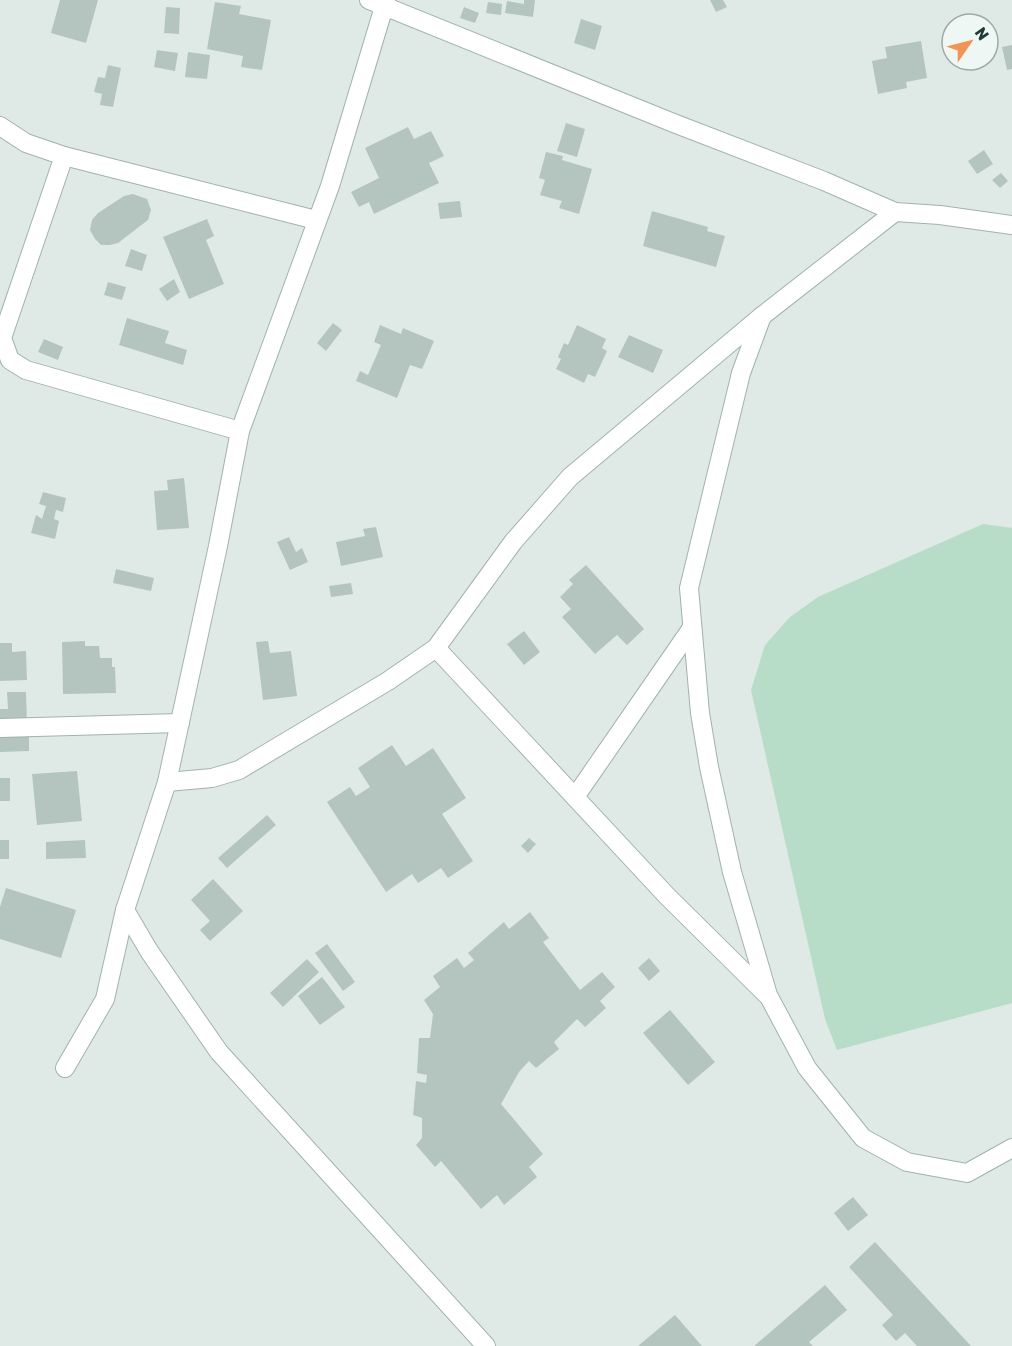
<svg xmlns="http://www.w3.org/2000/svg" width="1012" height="1346" font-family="Rubik,sans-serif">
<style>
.green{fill:#b7dcc7}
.building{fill:#b4c5c0}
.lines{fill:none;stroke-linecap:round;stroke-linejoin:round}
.minor-casing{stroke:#a2b2af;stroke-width:20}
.minor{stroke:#fff;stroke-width:18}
</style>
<rect width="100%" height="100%" fill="#dfeae7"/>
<path class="green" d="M 983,524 L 1012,528 L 1012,1003 L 837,1050 L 825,1019 L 751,690 L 765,645 L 790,617 L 818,597 Z"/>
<g class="building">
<path d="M 60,0 L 98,0 L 86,43 L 51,33 Z"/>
<path d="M 524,0 L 535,0 L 533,17 L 505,13 L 507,1 L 524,4 Z"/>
<path d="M 710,0 L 723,0 L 727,7 L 716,12 Z"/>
<path d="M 215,2 L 241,6 L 239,14 L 271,20 L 262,70 L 241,67 L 243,56 L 207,49 Z"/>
<path d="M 488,2 L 502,4 L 501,15 L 486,13 Z"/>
<path d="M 166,7 L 180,8 L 179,34 L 164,33 Z"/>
<path d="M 464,7 L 479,13 L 475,23 L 460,18 Z"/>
<path d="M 581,19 L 602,26 L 595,50 L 574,43 Z"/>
<path d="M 921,41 L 927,78 L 906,82 L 907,88 L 878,94 L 872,61 L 887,58 L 885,47 Z"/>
<path d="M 1012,45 L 1012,69 L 1007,70 L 1002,47 Z"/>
<path d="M 157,50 L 178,53 L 175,71 L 154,67 Z"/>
<path d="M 188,52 L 210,55 L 207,79 L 185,77 Z"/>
<path d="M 108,65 L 121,68 L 113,107 L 100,105 L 102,94 L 94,92 L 98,77 L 105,78 Z"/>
<path d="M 566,123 L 585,129 L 577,157 L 557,151 Z"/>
<path d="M 408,127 L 414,139 L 431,131 L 444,156 L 429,163 L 439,183 L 374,214 L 369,202 L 359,207 L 351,192 L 379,178 L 365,148 Z"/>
<path d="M 984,150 L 993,164 L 977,174 L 968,161 Z"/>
<path d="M 546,152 L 563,156 L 562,160 L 592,169 L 579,214 L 559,208 L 562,201 L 540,195 L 545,180 L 539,178 Z"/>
<path d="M 1001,173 L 1008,181 L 1000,188 L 992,180 Z"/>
<path d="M 133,194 L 147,199 L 151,210 L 148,220 L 118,243 L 110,245 L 101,245 L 95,239 L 90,230 L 92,220 L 98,213 L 124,196 Z"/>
<path d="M 460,201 L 462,217 L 440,219 L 438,203 Z"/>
<path d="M 652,211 L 708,227 L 707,231 L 725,236 L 716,267 L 643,246 Z"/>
<path d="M 207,219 L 214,236 L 206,240 L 224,284 L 189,299 L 163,237 Z"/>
<path d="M 131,249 L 147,255 L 142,271 L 125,266 Z"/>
<path d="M 174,279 L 180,292 L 167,301 L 159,289 Z"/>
<path d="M 108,282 L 126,287 L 122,300 L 104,295 Z"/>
<path d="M 127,318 L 169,331 L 165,343 L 187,350 L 183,365 L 119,345 Z"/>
<path d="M 333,323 L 342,330 L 326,351 L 317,343 Z"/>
<path d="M 380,325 L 401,334 L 403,328 L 434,341 L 422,369 L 410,365 L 397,398 L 356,381 L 360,371 L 368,375 L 381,345 L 374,342 Z"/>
<path d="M 577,325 L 606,339 L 602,348 L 607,351 L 595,377 L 588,374 L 584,383 L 556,369 L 561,359 L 558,357 L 564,343 L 568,345 Z"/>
<path d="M 629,335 L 663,350 L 653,373 L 618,357 Z"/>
<path d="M 44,339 L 63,347 L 58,360 L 38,352 Z"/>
<path d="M 184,478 L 189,528 L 157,530 L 154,491 L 168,490 L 167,480 Z"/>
<path d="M 43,492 L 66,498 L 63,512 L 56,510 L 54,519 L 59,521 L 55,539 L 31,533 L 36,515 L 42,519 L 46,506 L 39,504 Z"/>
<path d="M 376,527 L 383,557 L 341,566 L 336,542 L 365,536 L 363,529 Z"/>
<path d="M 289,537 L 296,552 L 302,548 L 308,562 L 290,570 L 277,542 Z"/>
<path d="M 586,565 L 644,629 L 627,645 L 617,635 L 595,654 L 562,617 L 571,609 L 560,597 L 573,584 L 569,580 Z"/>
<path d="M 116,569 L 154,578 L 151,591 L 113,583 Z"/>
<path d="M 351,583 L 353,594 L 331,597 L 329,586 Z"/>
<path d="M 524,631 L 540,652 L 524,665 L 507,644 Z"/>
<path d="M 85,641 L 85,646 L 99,646 L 100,658 L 112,658 L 112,667 L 115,667 L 116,693 L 63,694 L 62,642 Z"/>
<path d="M 268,641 L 270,653 L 291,651 L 297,696 L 263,700 L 256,642 Z"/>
<path d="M 0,643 L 12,643 L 12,652 L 26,651 L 27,680 L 0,681 Z"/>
<path d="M 7,692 L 26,692 L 27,725 L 0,725 L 0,709 L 8,709 Z"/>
<path d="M 0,737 L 29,737 L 29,751 L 0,752 Z"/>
<path d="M 392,745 L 406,766 L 433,748 L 466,798 L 442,814 L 473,861 L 448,878 L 441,868 L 418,883 L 412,874 L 386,892 L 327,802 L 350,787 L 356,796 L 370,787 L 358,768 Z"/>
<path d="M 77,771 L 82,821 L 37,825 L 32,774 Z"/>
<rect x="0" y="778" width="10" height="23"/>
<path d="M 267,815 L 276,825 L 227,868 L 218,858 Z"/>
<path d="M 529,838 L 536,844 L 528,853 L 521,846 Z"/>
<rect x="0" y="840" width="9" height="19"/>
<path d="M 85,840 L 86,858 L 46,859 L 46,842 Z"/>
<path d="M 213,879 L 243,911 L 210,941 L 200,930 L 210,921 L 191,900 Z"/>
<path d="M 6,888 L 76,910 L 61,958 L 0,939 L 0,907 Z"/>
<path d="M 530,912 L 549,938 L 543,942 L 580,990 L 602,972 L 615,987 L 600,1001 L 606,1008 L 585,1027 L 577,1019 L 554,1042 L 559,1049 L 536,1068 L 529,1061 L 519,1072 L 501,1104 L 543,1154 L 529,1167 L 537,1177 L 504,1205 L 497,1195 L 481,1209 L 441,1161 L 435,1167 L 416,1145 L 422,1138 L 422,1118 L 413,1115 L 416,1081 L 426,1083 L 427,1075 L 417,1073 L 419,1038 L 430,1038 L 433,1014 L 424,1000 L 440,987 L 433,976 L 457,958 L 464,968 L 474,960 L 468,953 L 504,922 L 509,929 Z"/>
<path d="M 327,944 L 355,982 L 343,991 L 315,953 Z"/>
<path d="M 649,958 L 660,971 L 649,981 L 638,968 Z"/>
<path d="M 307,959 L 319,972 L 283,1007 L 270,993 Z"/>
<path d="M 322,977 L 345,1007 L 320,1025 L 298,996 Z"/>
<path d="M 670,1010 L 715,1062 L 688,1085 L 643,1033 Z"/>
<path d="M 853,1197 L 868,1215 L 848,1231 L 834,1213 Z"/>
<path d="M 875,1242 L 971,1346 L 917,1346 L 905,1333 L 896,1341 L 882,1325 L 893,1315 L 849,1267 Z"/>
<path d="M 825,1285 L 847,1310 L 809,1342 L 813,1346 L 754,1346 Z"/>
<path d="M 675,1315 L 702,1346 L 638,1346 Z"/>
</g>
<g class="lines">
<g class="minor-casing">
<g id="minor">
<path d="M 369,0 L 676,124 L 824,181 L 895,212 L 940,215 L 1012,225"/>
<path d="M 0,126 L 26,143 L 64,156 L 316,220"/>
<path d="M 64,156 L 2,338 L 10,360 L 26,370 L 240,431"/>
<path d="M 762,316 L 741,373 L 689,588 L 700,713 L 709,767 L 732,872 L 768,995 L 807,1068 L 863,1138 L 907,1162 L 967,1173 L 1012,1148"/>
<path d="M 436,648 L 667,896 L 766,994"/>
<path d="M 0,728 L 180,723"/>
<path d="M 167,782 L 212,778 L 239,770 L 388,681 L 436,648 L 513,542 L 570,477 L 762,316 L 895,212"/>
<path d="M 575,797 L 691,629"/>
<path d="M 125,910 L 149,951 L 219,1052 L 486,1346"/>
<path d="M 65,1068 L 105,999 L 125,910 L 167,782 L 218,546 L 240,431 L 330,186 L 386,0"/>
</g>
</g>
<use href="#minor" class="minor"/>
</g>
<g transform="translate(970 42) rotate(55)"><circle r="28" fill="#eff7f4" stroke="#9caba8" stroke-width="1.5"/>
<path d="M0-4.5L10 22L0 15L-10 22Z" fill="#f29456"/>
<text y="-9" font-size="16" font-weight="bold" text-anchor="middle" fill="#203a37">N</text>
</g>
</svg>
